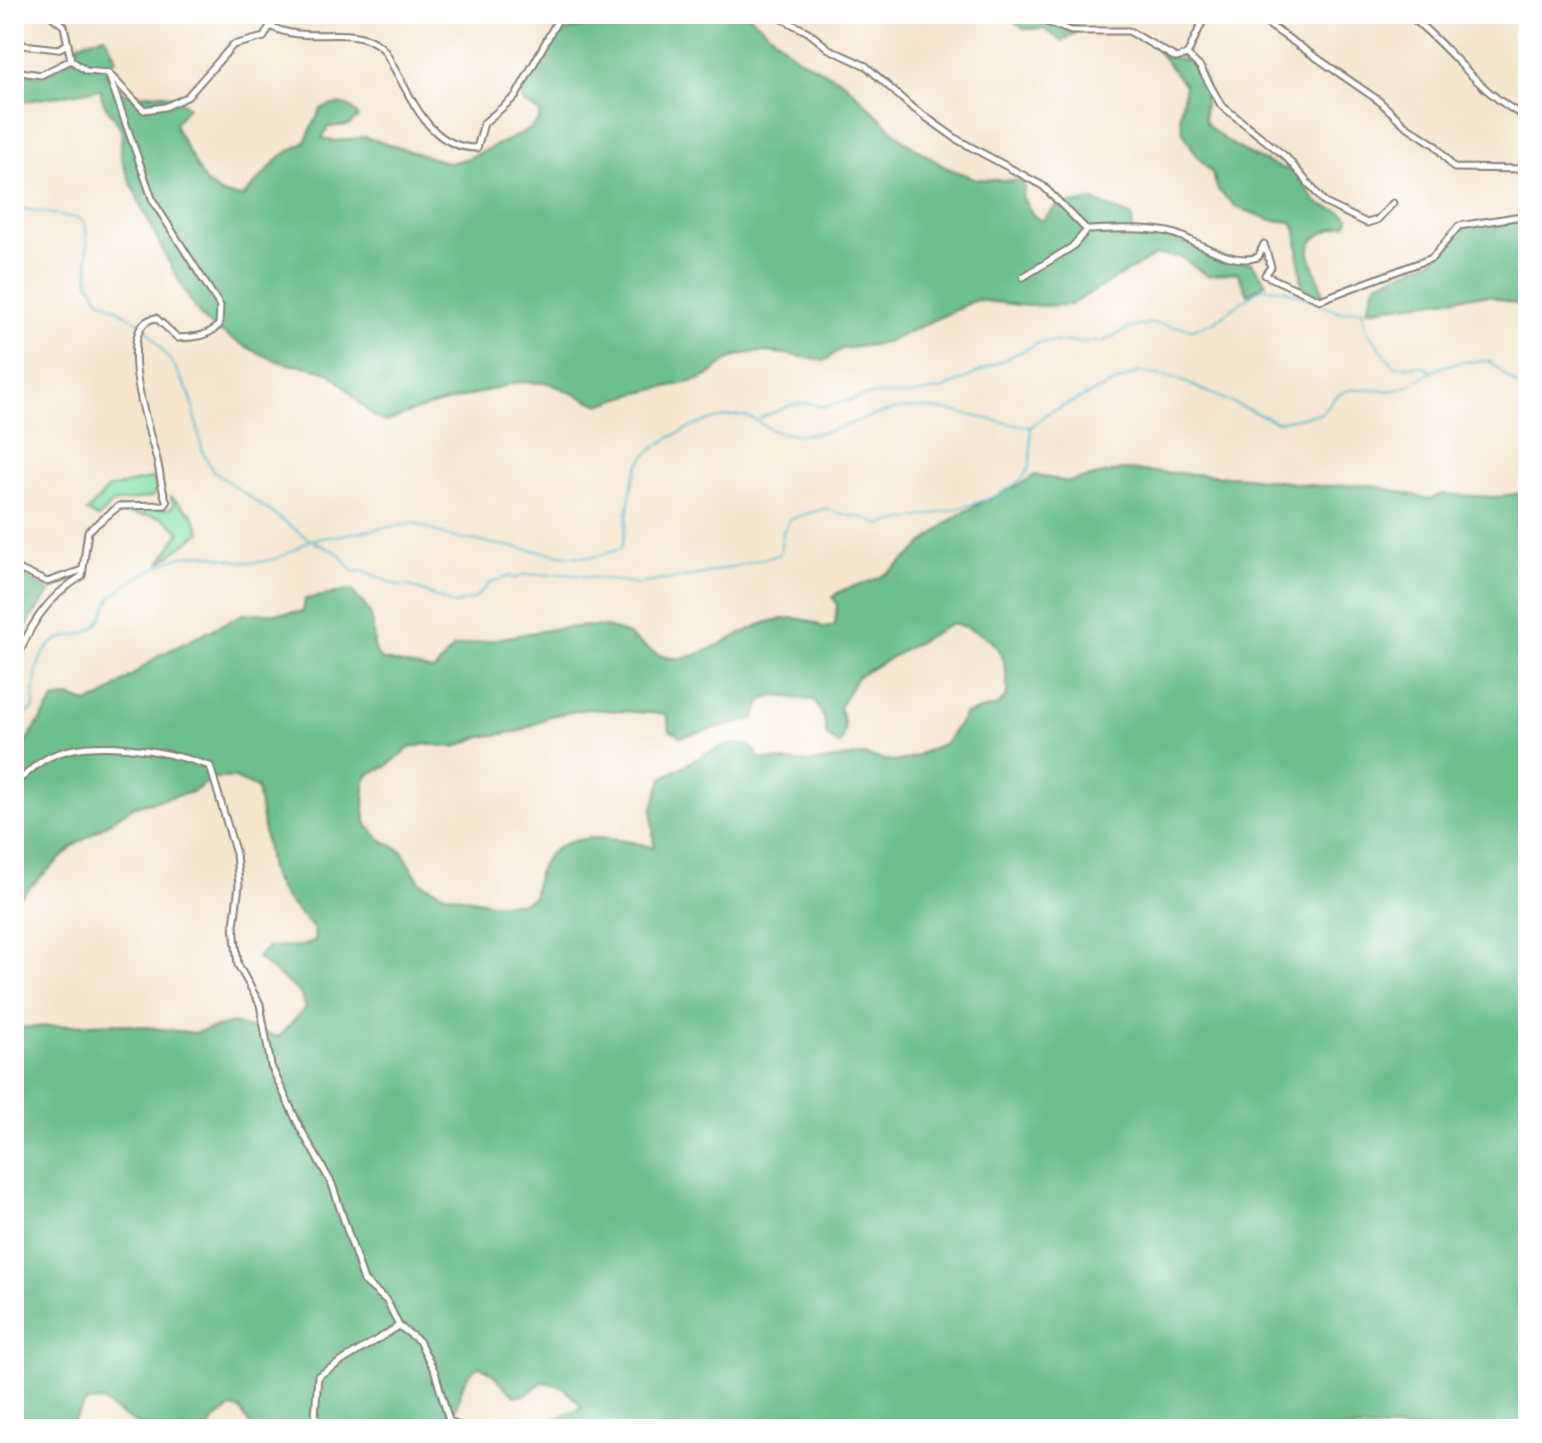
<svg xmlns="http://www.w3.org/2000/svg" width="1542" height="1443" font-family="'Playpen Sans',sans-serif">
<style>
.green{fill:#86e1a7;stroke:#517e62;stroke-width:2}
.forest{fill:#6cbf8c;stroke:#446e54;stroke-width:2;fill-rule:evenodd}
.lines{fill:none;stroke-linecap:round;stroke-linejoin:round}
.stream{stroke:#51bdcc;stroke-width:2}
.street-casing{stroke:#888074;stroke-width:9}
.street{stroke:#fff;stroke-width:5}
</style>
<rect width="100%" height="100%" fill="#fff"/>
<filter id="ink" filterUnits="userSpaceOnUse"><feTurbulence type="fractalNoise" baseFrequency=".0125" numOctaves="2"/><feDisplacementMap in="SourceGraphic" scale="16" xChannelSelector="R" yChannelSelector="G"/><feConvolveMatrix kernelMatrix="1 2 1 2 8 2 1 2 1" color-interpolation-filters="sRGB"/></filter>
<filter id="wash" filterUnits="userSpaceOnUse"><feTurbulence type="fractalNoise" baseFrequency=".006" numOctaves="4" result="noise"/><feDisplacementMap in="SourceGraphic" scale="32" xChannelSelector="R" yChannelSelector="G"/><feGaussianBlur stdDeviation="1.8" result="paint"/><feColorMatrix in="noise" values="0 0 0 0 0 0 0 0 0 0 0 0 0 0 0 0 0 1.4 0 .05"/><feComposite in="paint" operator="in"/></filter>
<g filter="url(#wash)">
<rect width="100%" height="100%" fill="#f5e5cd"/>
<g class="green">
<path d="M 153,478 L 157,489 L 152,497 L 113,503 L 98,518 L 87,512 L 109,488 Z"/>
<path d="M 170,496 L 192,514 L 201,532 L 160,563 L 180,532 L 162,517 L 130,514 L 125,508 L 170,509 L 174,504 Z"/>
</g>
<g class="forest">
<path d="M 621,14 L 748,14 L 796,57 L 844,82 L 903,140 L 945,167 L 976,179 L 1020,181 L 1025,187 L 1022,197 L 1033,215 L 1042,221 L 1056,207 L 1092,200 L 1132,217 L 1133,233 C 1177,230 1210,261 1252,263 L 1266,283 L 1248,294 L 1237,272 L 1207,276 L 1181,257 L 1156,255 L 1070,305 L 1027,306 L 976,300 L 886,343 L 842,349 L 824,361 C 800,356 757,346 732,358 C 719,365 711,377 696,381 C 663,388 631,393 600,405 L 549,383 L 518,382 L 414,411 L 387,422 C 366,419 351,386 328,373 C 313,365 298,367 281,362 C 261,356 223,335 206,322 C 190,309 124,176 121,155 C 119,145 125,135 119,125 C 111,111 101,107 101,89 L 14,103 L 14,72 L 42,76 L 74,58 L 79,43 L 105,36 L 116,58 L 106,73 C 133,118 154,74 188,107 L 175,123 L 176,129 L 205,182 L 222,194 L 243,197 L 281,156 L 305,142 L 321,109 C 335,102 351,102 358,117 L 349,125 L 328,127 L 322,138 L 335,141 L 365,137 L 449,163 L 469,158 L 529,130 L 539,120 L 540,113 L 523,102 L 521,95 L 558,34 Z"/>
<path d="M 1005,14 L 1049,14 L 1082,29 L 1062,41 L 1044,29 L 1024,29 Z"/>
<path d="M 1158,48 C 1171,62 1190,56 1200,71 C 1213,88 1201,101 1205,119 C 1208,136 1277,171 1294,170 C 1303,179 1308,195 1318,203 C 1328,211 1341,208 1349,218 L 1347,224 C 1290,241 1313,253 1323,295 L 1311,293 L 1302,286 L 1296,230 L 1292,222 L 1271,220 L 1236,207 L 1218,190 L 1212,173 L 1197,156 L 1183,132 L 1180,116 L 1185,85 L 1156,49 Z"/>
<path d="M 1528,218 L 1528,308 L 1490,296 L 1473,296 L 1367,310 L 1376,283 L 1433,260 L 1461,229 L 1471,224 Z"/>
<path d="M 1122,470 L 1246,477 L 1319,486 L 1370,485 L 1430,499 L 1442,494 L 1495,497 L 1528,492 L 1528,1429 L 565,1429 L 551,1421 L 582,1407 C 570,1393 562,1383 542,1382 L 526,1395 L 515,1396 C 499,1384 501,1377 480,1366 C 459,1378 461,1395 454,1415 C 451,1422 445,1423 442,1429 L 253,1429 L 239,1409 L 231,1408 L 215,1419 L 209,1429 C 160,1429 143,1436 103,1401 L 86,1402 L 68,1429 L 14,1429 L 14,1028 L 113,1023 L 193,1033 L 233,1023 L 278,1037 L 306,1008 L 300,993 L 257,958 L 268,947 L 302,946 L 315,941 L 314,929 L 284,897 L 271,875 L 257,788 L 235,778 L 213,778 L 193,792 L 134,806 L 74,846 L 14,902 L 14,759 L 54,700 L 70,697 L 86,703 L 101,698 L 158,656 L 243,614 L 303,612 L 305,599 L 352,590 C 356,598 364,603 368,610 C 378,627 368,644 380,659 L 434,671 L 454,647 C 493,641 574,620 610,628 C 637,633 651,662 681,658 C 727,652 775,596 824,628 L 835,625 L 837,605 L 833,597 C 847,584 868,585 884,575 C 911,559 931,533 957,516 C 982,500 1010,492 1035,475 L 1068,482 ZM 952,623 C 995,634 1009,652 1007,696 L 997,706 L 965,714 L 945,743 L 908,759 L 895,762 L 863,755 L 809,763 L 760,759 L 751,746 C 726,736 685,766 662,778 L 652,811 L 654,847 C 647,847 643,844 636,843 C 586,832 536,836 534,897 L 521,903 L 491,903 L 442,893 L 420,882 L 402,851 L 380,839 L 367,825 L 364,811 L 365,781 L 370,773 L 386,767 L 409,748 L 426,744 L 456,747 L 477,738 L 521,731 L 550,716 L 587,709 L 666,714 L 670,730 L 681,737 L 754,719 L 762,700 L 774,696 L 814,700 L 824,718 L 827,736 L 839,745 C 848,733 845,721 839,708 L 857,677 Z"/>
<path d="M 14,570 L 50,592 L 31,618 L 14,654 Z"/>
</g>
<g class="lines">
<g class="stream">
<path d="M 14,207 L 81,219 L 86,226 L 89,282 L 100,299 L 144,325 L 175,367 L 191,397 L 203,453 L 213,471 L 310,540 L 414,523 L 447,536 L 567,556 L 593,557 L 621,549 C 629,522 627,492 638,466 C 650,441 717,411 744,416 C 756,418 760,424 770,429 C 778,434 802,435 812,434 C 842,431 869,413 899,409 C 943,403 988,422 1031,427 L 1046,414 L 1139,372 L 1175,378 L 1277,422 L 1322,413 C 1349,371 1369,400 1406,387 C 1414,384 1421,378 1428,374 C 1448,362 1465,361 1489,361 L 1528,395"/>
<path d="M 760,418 L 792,405 L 808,403 L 824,407 L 869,395 L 908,395 L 944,389 L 1041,342 L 1102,342 L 1128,329 L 1152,323 L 1192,329 L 1214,322 L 1261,288 L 1283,289 L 1340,312 L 1362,309 L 1366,329 L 1394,366 L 1424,366 L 1431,372"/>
<path d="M 314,542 L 338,553 L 354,572 L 364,571 L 399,586 L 410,586 L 453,604 L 474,599 L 491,582 L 511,576 L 515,579 L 522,575 L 567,574 L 639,584 L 704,574 L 775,556 L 780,554 L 783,532 L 790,519 L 827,508 C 844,519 863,513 879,525 C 913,517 1010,506 1028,470 C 1034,458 1029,441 1031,427"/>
<path d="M 14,722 L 34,709 C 34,687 34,650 60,639 C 72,634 83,636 94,628 C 104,620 104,606 112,597 C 122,586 160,564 174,559 C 206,546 231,565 258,562 C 277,561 293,551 309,541"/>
</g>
</g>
</g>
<g filter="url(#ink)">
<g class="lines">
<g class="street-casing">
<g id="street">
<path d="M 49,14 L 64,26 L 71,60"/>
<path d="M 772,14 L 808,32 L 829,49 L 866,66 L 909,105 L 958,140 L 1043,186 L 1087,230"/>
<path d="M 1025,14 L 1071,31 L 1129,31 L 1176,58 L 1187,55 L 1206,14"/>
<path d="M 1253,14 L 1378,100 L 1405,125 L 1435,145 L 1454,168 L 1528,169"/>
<path d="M 1407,14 C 1451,46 1478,94 1528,118"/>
<path d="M 270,26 C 309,46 352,22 381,47 C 386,51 390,61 394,68 C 414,102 430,148 477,148 L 484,123 L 516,96 L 561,14"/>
<path d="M 14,44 L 58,49 L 68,44"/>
<path d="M 1187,55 L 1200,67 L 1221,105 L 1286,157 L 1325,203 L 1367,223 L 1377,220 L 1393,203"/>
<path d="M 14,71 L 41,75 L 71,60 L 86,71 L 108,73 L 144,110 L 165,107 L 187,97 L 233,45 L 264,37 L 276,14"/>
<path d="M 1023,277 L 1072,247 L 1087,230 C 1112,229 1143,227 1168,232 C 1195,238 1229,267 1258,257 L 1264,244 L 1271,267 L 1265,275 L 1320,300 L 1432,258 L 1459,226 L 1528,215"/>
<path d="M 14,567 L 47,582 L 82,570"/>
<path d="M 14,668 C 27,628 46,598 82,576 L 88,531 L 119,506 L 165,505 L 167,502 C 160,487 161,475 157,460 C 151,436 112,323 156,318 L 178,338 C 195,337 207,337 219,325 L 220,306 L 153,201 L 108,73"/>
<path d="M 14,783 C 25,777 33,766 44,760 C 87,734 166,751 210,766 L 236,854 L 239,885 L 234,926 L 238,965 L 260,1004 L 271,1066 L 300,1128 L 332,1184 L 364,1281 L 387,1301 L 399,1326 L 419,1341 L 435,1372 L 449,1421 L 464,1429"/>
<path d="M 314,1429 L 318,1376 L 399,1326"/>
</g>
</g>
<use href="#street" class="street"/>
</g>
</g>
<rect width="1542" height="1443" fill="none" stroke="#fff" stroke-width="48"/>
</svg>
